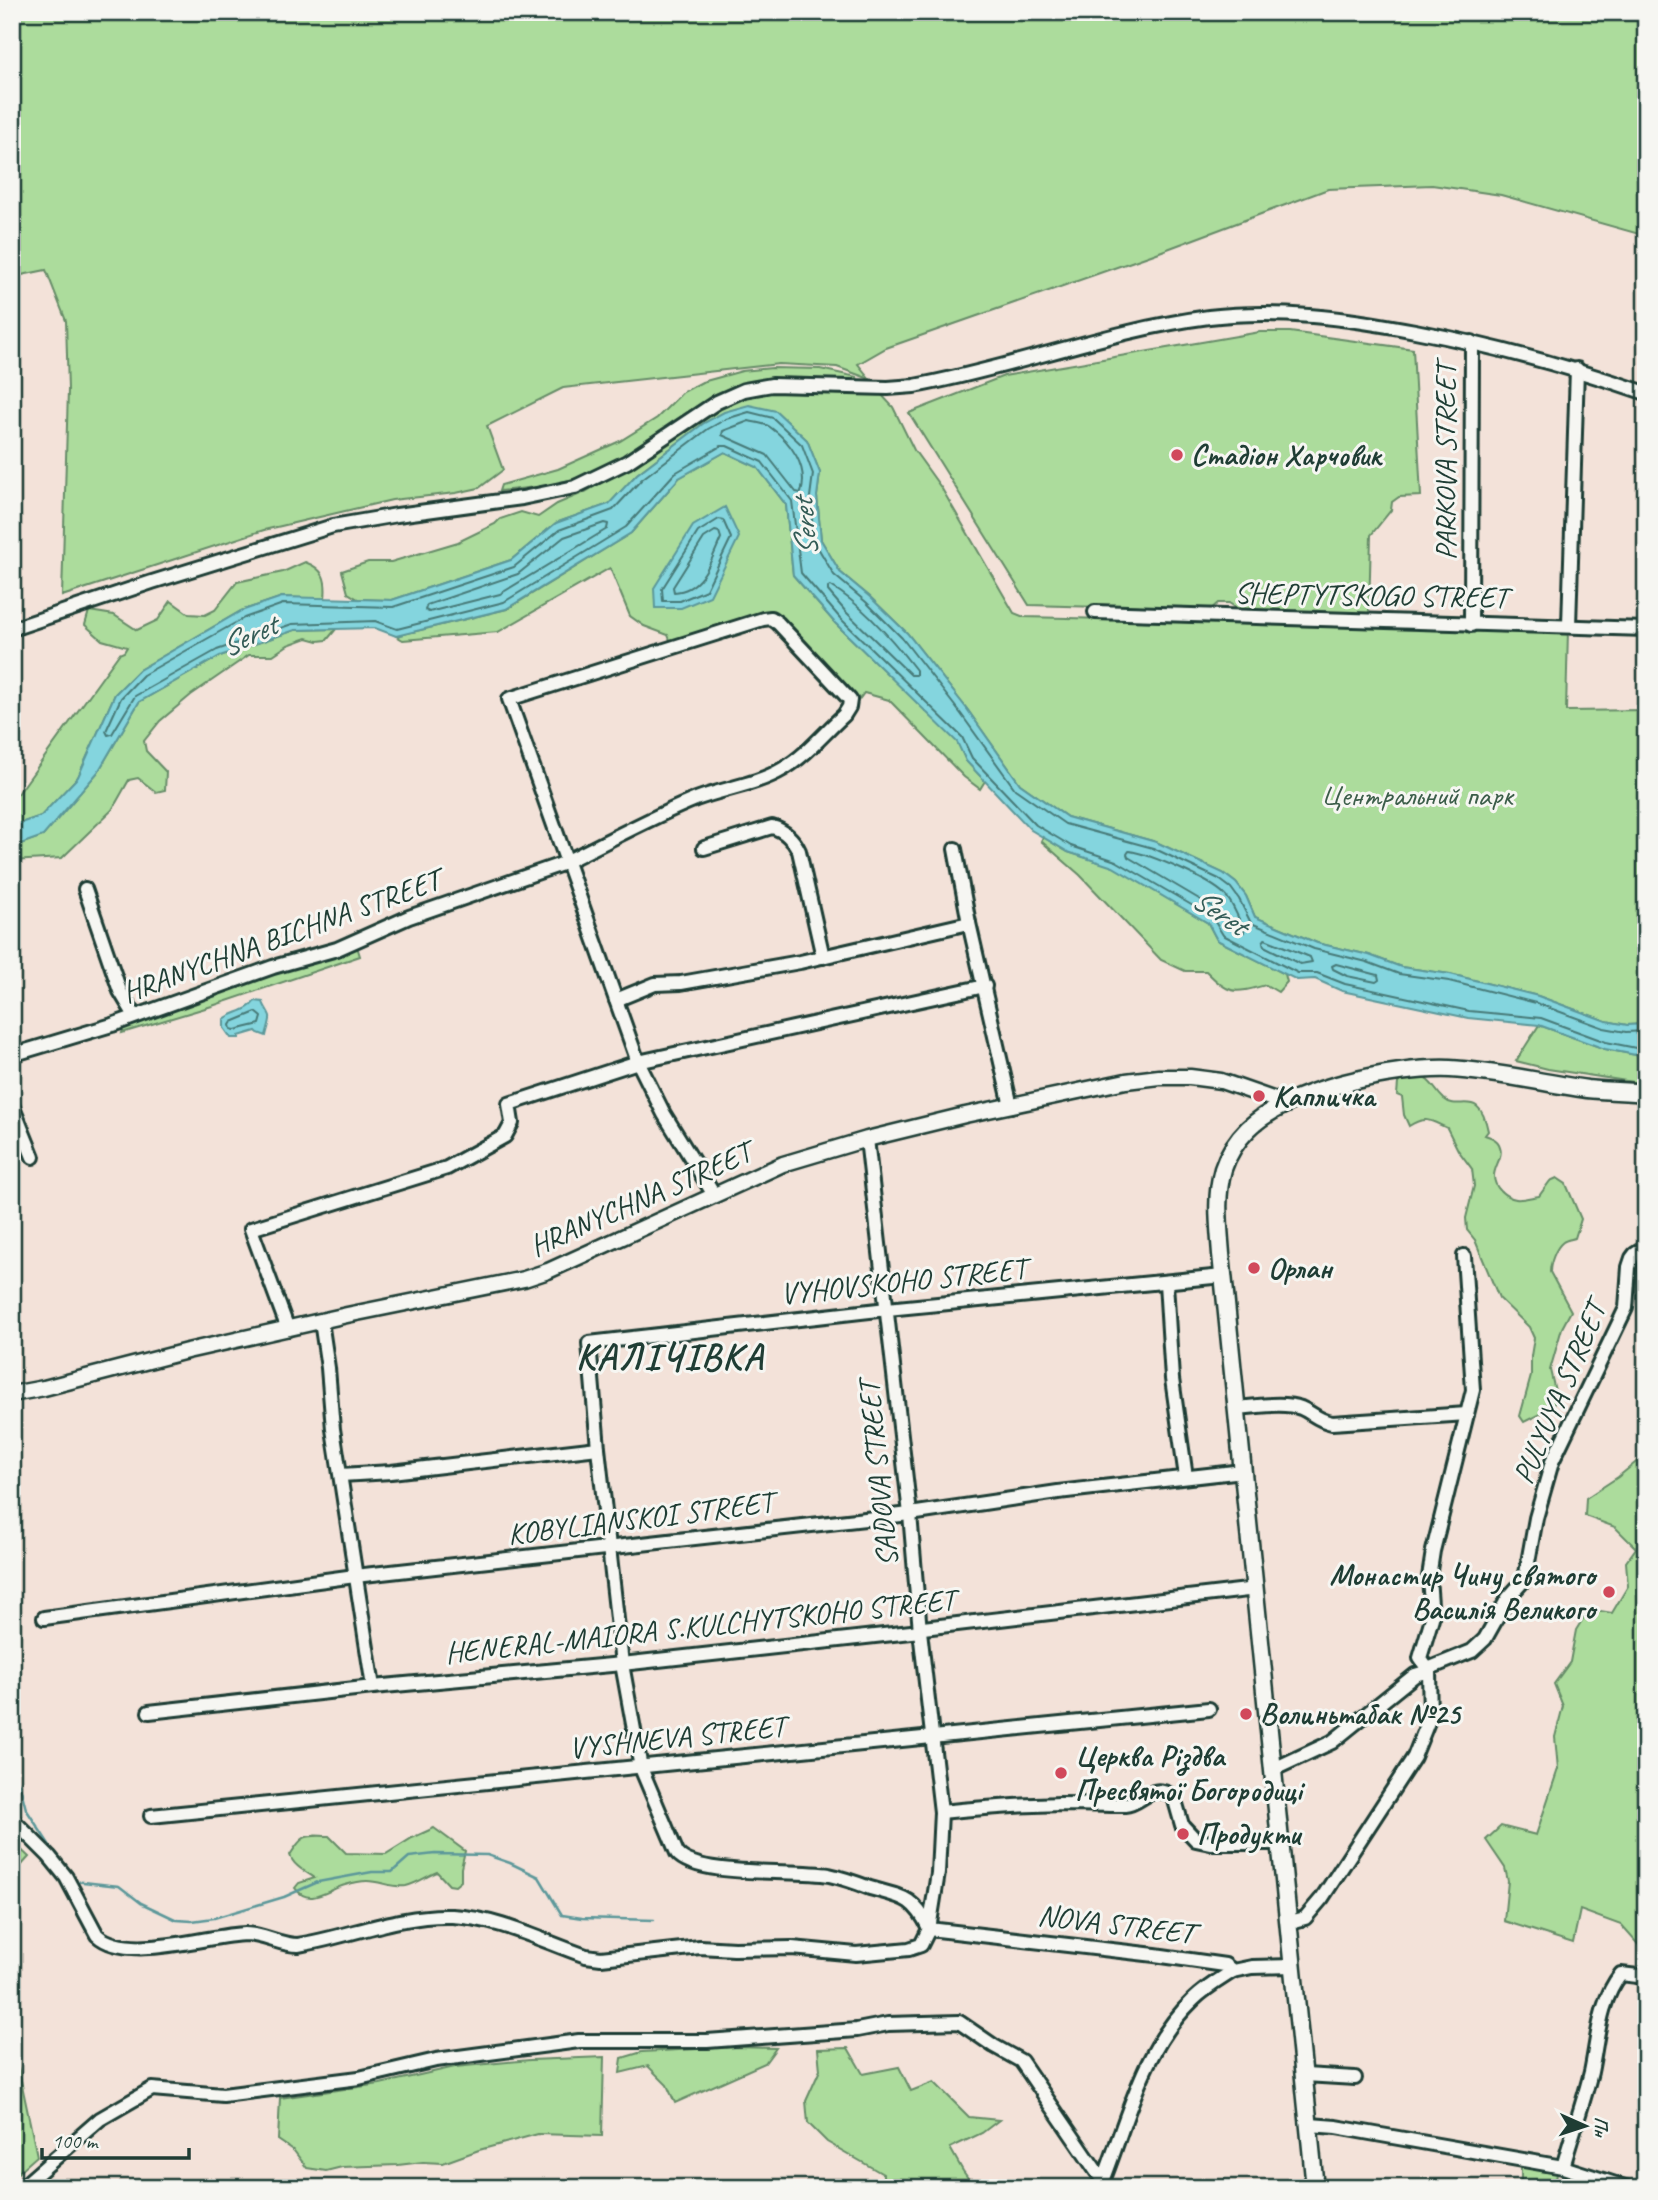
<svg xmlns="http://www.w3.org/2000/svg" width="1658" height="2200" font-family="Caveat,sans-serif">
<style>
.green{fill:#acdc9c;stroke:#668c68;stroke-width:2}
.water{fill:#84d5de;stroke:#5c989a;stroke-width:2}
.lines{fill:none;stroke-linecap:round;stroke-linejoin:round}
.shore{stroke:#477a78;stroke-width:2}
.stream{stroke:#5c989a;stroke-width:2.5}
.minor-casing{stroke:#1f3d34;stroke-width:18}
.tertiary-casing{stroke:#1f3d34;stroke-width:19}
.secondary-casing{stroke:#1f3d34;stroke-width:21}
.minor{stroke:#f6f6f2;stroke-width:12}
.tertiary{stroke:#f6f6f2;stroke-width:14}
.secondary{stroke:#f6f6f2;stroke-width:16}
.poi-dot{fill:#d1495b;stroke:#f6f6f2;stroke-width:2.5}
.labels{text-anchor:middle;stroke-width:6;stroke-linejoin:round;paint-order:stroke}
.poi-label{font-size:30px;font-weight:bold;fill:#1f3d34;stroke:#f6f6f2;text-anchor:start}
.street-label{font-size:30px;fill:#1f3d34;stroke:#f6f6f2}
.park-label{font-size:30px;fill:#3b5d49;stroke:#f6f6f2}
.water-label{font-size:32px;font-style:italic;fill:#335b56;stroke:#f6f6f2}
.district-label{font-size:37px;font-weight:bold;letter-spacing:2px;fill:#1f3d34;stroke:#f6f6f2}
</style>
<rect width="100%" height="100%" fill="#f3e2d9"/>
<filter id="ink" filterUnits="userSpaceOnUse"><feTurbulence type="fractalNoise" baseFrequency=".0143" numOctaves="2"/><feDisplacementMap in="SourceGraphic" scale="14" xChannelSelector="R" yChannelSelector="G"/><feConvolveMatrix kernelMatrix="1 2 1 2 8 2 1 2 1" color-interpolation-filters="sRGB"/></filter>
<g filter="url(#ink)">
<g class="green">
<path d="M 12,12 L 1646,12 L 1646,236 L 1501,195 L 1432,185 L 1328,189 L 1154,254 L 886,348 L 858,364 L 870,379 L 837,367 L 779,364 L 563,388 L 487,426 L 503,470 L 479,488 L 456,493 L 392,500 L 264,530 L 62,596 L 68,390 L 66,321 L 46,270 L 12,277 Z"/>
<path d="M 1260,332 L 1290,332 L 1413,349 L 1421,496 L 1399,497 L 1392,502 L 1391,510 L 1371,535 L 1369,614 L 1241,611 L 1229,603 L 1218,603 L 1210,610 L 1029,605 L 909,413 L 1004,376 Z"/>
<path d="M 772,368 L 820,369 L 857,377 L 858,381 L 761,382 L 635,453 L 586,476 L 545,486 L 499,491 L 501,485 L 558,469 L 620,441 L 657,418 L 683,392 L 702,382 L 742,371 Z"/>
<path d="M 759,391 L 880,393 L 893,407 L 914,450 L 942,489 L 1014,613 L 1024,617 L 1568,630 L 1566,711 L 1646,710 L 1646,1024 L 1627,1025 L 1606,1021 L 1538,996 L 1450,974 L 1401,967 L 1369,955 L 1317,943 L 1255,917 L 1246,896 L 1236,883 L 1223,873 L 1156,842 L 1067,817 L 1020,784 L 967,709 L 907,633 L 870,597 L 840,572 L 821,540 L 817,496 L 820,473 L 807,440 L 776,411 L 704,423 L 637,474 L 609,504 L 556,523 L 511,560 L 392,600 L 358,599 L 348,593 L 342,571 L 368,562 L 391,562 L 458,542 L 495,524 L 500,519 L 521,512 L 538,517 L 557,504 L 585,492 L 633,464 L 732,400 Z"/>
<path d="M 725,452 L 757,467 L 786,505 L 793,575 L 835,623 L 958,742 L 966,761 L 985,781 L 980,789 L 964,777 L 889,700 L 864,693 L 858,701 L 771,613 L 672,645 L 668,635 L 644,626 L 630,616 L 610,568 L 498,632 L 403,640 L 396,636 L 507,609 L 631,533 L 679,478 Z"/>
<path d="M 305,562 C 324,569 327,579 325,599 L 282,597 L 241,611 L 139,670 L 115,694 L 78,777 L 41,816 L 12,826 L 12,797 L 18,794 L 119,654 L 124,652 L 127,647 L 102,640 L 85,625 L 89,611 L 114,615 L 137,630 L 158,620 L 171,601 L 189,614 L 205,615 L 215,610 L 237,582 L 283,572 Z"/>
<path d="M 336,629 L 327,640 L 318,641 L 307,638 L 288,645 L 273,655 L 249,655 L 191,695 L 160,721 L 144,741 L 146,751 L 166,772 L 165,790 L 156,792 L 138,778 L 129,780 L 112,810 L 62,858 L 12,861 L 12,847 L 43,836 L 98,772 L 139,702 L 220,656 L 295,630 Z"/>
<path d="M 1043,837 L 1068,852 L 1113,866 L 1208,923 L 1217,940 L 1285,974 L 1287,982 L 1278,992 L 1266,985 C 1233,994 1230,995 1206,971 L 1185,971 L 1161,960 L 1080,875 L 1041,841 Z"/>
<path d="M 356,943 L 360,956 L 212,1006 L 122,1033 L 124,1026 Z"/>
<path d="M 1539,1025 L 1605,1049 L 1646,1057 L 1646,1084 L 1548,1069 L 1516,1061 Z"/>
<path d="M 1409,1076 C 1433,1076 1430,1086 1444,1099 C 1460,1113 1479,1086 1488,1131 L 1485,1135 C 1490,1137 1496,1138 1499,1144 C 1505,1156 1494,1165 1494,1176 C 1494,1188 1505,1197 1516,1199 C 1522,1200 1532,1197 1539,1196 L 1550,1181 L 1557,1178 L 1566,1184 L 1581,1219 L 1575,1238 C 1572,1239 1565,1240 1563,1242 C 1555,1248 1550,1264 1550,1272 L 1571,1311 L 1562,1328 L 1550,1370 L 1557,1399 L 1550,1409 L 1524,1422 L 1520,1416 L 1531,1376 L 1531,1356 L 1534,1338 L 1529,1327 L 1499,1298 L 1475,1240 L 1467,1230 L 1466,1218 L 1474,1186 L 1472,1169 L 1458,1150 L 1447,1128 C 1431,1121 1426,1115 1409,1126 L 1404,1115 L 1402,1097 L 1397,1095 L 1398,1083 Z"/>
<path d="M 1646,1454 L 1646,1950 L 1643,1950 L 1621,1925 L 1580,1910 L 1573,1943 L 1504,1921 L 1508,1881 L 1505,1868 L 1486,1840 L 1501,1826 L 1536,1835 L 1558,1769 L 1555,1737 L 1563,1706 L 1554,1684 L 1570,1662 L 1576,1630 L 1589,1609 L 1612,1613 L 1628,1586 L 1626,1562 L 1636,1548 L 1615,1527 L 1585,1516 L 1586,1498 L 1618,1477 Z"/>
<path d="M 434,1828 L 465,1851 L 461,1868 L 461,1881 L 455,1886 L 449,1885 L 437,1872 C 427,1876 416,1884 406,1886 C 393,1888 380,1881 367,1881 C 361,1881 352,1883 345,1885 C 329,1889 309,1908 295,1888 L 299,1883 L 315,1878 C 306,1872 293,1866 290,1855 C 303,1834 305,1835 329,1836 L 346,1853 L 386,1854 L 412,1838 Z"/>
<path d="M 12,1841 L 29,1857 L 12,1876 Z"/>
<path d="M 12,2038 L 37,2156 L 12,2178 Z"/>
<path d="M 734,2047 L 776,2048 L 765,2063 L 675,2103 L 667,2085 L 648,2066 L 620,2073 L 622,2058 L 642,2052 Z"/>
<path d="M 848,2048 L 863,2074 L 899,2067 L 911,2091 L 934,2082 L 969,2117 L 999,2120 L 982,2133 L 950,2148 L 963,2171 L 975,2188 L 883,2188 L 883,2174 L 827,2142 L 808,2123 L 806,2101 L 820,2070 L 818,2049 Z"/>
<path d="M 604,2057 L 602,2136 L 538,2134 L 479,2150 L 443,2163 L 423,2162 L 398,2165 L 342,2167 L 326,2171 L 307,2168 L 294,2151 L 278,2140 L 280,2098 L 380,2084 L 455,2067 L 530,2060 Z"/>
<path d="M 1521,2167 L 1557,2173 L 1555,2188 L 1521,2188 Z"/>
</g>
<g class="water">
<path d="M 749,405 L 776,411 L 807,440 L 820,473 L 817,496 L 821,540 L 840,572 L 870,597 L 907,633 L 967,709 L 1020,784 L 1067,817 L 1156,842 L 1223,873 L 1236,883 L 1246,896 L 1255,917 L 1317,943 L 1369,955 L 1401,967 L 1450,974 L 1538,996 L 1606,1021 L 1627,1025 L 1646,1024 L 1646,1057 L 1605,1049 L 1539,1025 L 1468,1018 L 1342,991 L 1315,979 L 1297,980 L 1217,940 L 1208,923 L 1113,867 L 1068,852 L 1031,830 L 966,761 L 957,742 L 835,623 L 793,575 L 786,505 L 757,467 L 725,452 L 679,478 L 631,533 L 506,609 L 396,636 L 375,628 L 295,630 L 220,656 L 139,702 L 98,772 L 43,836 L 12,847 L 12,826 L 41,816 L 78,777 L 115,694 L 139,670 L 241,611 L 282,597 L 392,600 L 511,560 L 556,523 L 609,504 L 637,474 L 704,423 L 724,412 Z"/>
<path d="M 725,507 L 739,537 L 710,596 L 681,608 L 655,608 L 654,588 L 693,526 Z"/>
<path d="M 255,1001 L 263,1002 C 264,1006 268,1011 270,1016 C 271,1021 267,1030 266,1036 L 258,1033 L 256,1031 L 239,1036 L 239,1038 L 231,1038 L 224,1028 L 224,1019 C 235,1011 247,1012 255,1001 Z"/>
</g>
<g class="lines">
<g class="shore">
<path d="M 749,421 C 756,423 764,423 770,427 C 791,442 809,467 801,493 L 796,492 L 767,455 L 722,435 L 723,431 Z"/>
<path d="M 719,519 L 723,520 L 731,538 L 706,590 L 680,601 L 663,601 L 662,589 L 698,532 Z"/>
<path d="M 604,523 L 608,524 L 607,529 L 500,594 L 429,612 L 425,610 L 427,605 L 518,574 L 564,537 Z"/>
<path d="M 715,531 L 719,532 L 721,538 C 711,561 702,591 674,592 L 673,587 L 704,538 Z"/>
<path d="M 831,586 C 864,606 893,640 916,670 L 916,675 L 911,675 L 846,612 L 828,591 L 828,587 Z"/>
<path d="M 1129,851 C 1150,854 1211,880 1225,895 C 1234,904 1237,918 1244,928 L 1244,932 L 1240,933 L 1229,928 L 1216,909 L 1128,857 L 1127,854 Z"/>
<path d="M 1265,939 L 1310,957 L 1312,962 L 1300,964 L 1264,946 L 1263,942 Z"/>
<path d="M 1336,964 L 1378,975 L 1379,980 L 1376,982 L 1347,976 L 1333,969 L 1332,966 Z"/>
<path d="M 256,1012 L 262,1017 L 260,1024 L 235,1030 L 231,1029 L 230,1025 L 232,1022 Z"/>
<path d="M 1646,1031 L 1626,1032 L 1604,1028 L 1536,1003 L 1449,981 L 1399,974 L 1367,962 L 1314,949 L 1251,923 L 1239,899 L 1231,888 L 1219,879 L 1153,848 L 1065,824 L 1015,789 L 961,714 L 902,638 L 866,602 L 834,575 L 814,541 L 810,497 L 813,474 L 802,445 L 773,418 L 749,412 L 726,419 L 708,429 L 642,479 L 613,510 L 559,530 L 514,567 L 393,607 L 283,604 L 244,618 L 143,675 L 121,698 L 106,731 L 108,735 L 112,734 L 135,696 L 217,650 L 292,624 L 375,621 L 397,629 L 504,602 L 626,527 L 675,473 L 721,446 L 727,446 L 762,462 L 792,501 L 801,573 L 840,618 L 962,737 L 972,758 L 1036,825 L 1071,846 L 1116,861 L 1212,917 L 1223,935 L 1298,973 L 1317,973 L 1345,984 L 1469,1011 L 1541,1018 L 1606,1042 L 1646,1050"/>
</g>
<g class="stream">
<path d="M 12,1771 L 20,1786 L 26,1809 L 54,1852"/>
<path d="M 74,1881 L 119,1886 L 141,1903 L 177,1920 L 192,1921 L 214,1918 L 284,1897 L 318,1882 L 372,1872 L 392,1872 L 409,1857 L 435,1854 L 487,1855 L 510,1863 L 539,1877 L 562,1915 L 582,1918 L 654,1920"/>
</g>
<g class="minor-casing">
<g id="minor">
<path d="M 1095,612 L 1646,629"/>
<path d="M 1471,625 L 1472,342"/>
<path d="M 1569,625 L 1577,369"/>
<path d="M 12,629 L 152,582 L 333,526 L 397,515 L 522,498 L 575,487 L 627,462 L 717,402 L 744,390 L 772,385 L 888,388 L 914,386 C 1013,368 1109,330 1209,317 C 1278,309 1347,318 1415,331 C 1494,346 1570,367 1646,393"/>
<path d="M 704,848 L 772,827 C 784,830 794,840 799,851 L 823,957"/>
<path d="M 955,849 L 969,923 L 1011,1106"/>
<path d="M 85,889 L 120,991 L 135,1016"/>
<path d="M 616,1000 L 655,984 L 681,983 L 800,962 L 969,923"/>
<path d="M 12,1055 L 112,1025 L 273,967 L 337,949 L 409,917 L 559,865 C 605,843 649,818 696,799 C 725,788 756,785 783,769 C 806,756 825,732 844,715 L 849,707 L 850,700 L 778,623 L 771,618 L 763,619 L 509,699 L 638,1062 L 664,1114 L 714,1195"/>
<path d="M 12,1105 L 33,1157"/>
<path d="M 1166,1283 L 1172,1379 L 1186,1477"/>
<path d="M 321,1321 L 328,1368 L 333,1429 L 373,1687"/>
<path d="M 288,1329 L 251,1229 L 447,1168 L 505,1136 L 512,1123 L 509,1104 L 638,1062 L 985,986"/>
<path d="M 1237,1408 C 1256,1407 1283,1401 1301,1408 C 1313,1413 1317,1420 1332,1423 L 1467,1414"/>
<path d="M 341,1475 L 391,1472 L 598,1448"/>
<path d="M 44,1618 L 355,1576 L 910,1514 L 1058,1492 L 1243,1471"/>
<path d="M 149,1712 L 373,1687 L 622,1664 L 920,1631 L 923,1628 L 1256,1589"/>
<path d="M 1274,1769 L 1332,1742 L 1415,1675 L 1429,1671 L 1430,1668 L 1472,1651 L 1485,1639 L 1508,1598 L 1525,1579 L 1536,1518 L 1552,1462 L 1626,1308 L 1629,1267 L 1632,1258 L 1635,1254 L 1646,1247"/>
<path d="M 941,1812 C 981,1808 1020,1805 1060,1804 C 1081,1804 1103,1805 1125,1805 C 1143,1804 1150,1781 1174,1797 L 1182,1825 L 1196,1840 L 1210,1843 L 1282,1843"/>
<path d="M 151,1816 L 1209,1709"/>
<path d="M 12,1819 L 49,1856 L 66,1877 L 97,1935 C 127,1963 208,1935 245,1934 C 264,1934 279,1945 298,1945 C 349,1937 399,1914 452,1916 C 499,1918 542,1941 586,1956 L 601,1958 L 700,1947 L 734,1949 L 792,1948 L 856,1954 L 909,1949 L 921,1945 L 929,1929 L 938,1873 L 941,1812 L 920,1631 L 910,1514 L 867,1139"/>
<path d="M 1290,1922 L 1305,1918 L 1322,1898 L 1414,1757 L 1430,1717 L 1429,1671 L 1420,1658 L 1432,1618 L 1429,1577 L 1433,1551 L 1473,1390 L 1464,1256"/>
<path d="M 929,1928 C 913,1896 902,1897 870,1888 C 857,1883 843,1878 829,1875 C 796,1869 697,1878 677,1853 L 641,1768 L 622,1664 L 598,1448 L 589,1343 L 887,1309 L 1223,1276"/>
<path d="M 929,1929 L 1155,1955 L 1225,1965 L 1233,1971 L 1252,1967 L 1294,1966"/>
<path d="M 1305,2075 L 1355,2078"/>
<path d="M 1310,2125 L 1336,2127 L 1563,2167 L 1628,2188"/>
<path d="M 1563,2167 C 1572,2135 1583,2104 1591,2072 C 1598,2039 1599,2001 1621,1974 L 1646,1977"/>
<path d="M 1104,2186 L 1103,2181 C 1128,2118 1142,2049 1193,2000 C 1205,1988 1219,1980 1233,1971"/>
<path d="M 21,2188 L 100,2119 L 152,2089 L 223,2095 L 359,2078 L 436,2060 L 579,2041 L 707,2041 L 857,2030 L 888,2024 L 959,2022 L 994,2046 L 1021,2061 L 1103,2181"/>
</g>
</g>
<g class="tertiary-casing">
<path id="tertiary" d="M 12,1394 L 44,1388 L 187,1351 L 347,1315 L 524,1279 L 548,1271 L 783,1164 L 867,1139 L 965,1115 L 1126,1081 L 1159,1077 L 1190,1077 L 1221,1081 L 1287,1104"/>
</g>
<g class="secondary-casing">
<path id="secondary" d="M 1315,2188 L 1221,1254 C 1219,1226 1215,1197 1223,1169 C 1228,1154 1237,1140 1248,1129 C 1289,1089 1394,1067 1450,1069 C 1496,1071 1541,1083 1587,1089 C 1606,1091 1626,1091 1646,1093"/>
</g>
<use href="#minor" class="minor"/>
<use href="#tertiary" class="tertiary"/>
<use href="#secondary" class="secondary"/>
</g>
</g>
<g class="poi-dot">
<circle cx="1177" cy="455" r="7"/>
<circle cx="1259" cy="1096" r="7"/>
<circle cx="1254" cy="1268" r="7"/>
<circle cx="1609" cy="1592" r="7"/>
<circle cx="1246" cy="1714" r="7"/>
<circle cx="1061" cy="1773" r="7"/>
<circle cx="1183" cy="1834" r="7"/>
</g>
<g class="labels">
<g class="poi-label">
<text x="1191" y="465">Стадіон Харчовик</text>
<text x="1273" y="1106">Капличка</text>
<text x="1268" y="1278">Орлан</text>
<text x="1595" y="1585" text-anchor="end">Монастир Чину святого<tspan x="1595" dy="34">Василія Великого</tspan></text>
<text x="1260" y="1724">Волиньтабак №25</text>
<text x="1075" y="1766">Церква Різдва<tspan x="1075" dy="34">Пресвятої Богородиці</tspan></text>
<text x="1197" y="1844">Продукти</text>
</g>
<g class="street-label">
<text transform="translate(1445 462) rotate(-90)" y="10">PARKOVA STREET</text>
<text transform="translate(1371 595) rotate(1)" y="10">SHEPTYTSKOGO STREET</text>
<text transform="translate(281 936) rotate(-20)" y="10">HRANYCHNA BICHNA STREET</text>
<text transform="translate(640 1199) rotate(-24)" y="10">HRANYCHNA STREET</text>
<text transform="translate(903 1281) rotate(-6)" y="10">VYHOVSKOHO STREET</text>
<text transform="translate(1559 1393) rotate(-67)" y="10">PULYUYA STREET</text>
<text transform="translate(878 1474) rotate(-96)" y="10">SADOVA STREET</text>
<text transform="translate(640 1518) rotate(-7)" y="10">KOBYLIANSKOI STREET</text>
<text transform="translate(700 1626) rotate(-6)" y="10">HENERAL-MAIORA S.KULCHYTSKOHO STREET</text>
<text transform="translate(677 1737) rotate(-6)" y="10">VYSHNEVA STREET</text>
<text transform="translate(1116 1924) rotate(7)" y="10">NOVA STREET</text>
</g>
<g class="park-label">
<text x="1417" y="805">Центральний парк</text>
</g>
<g class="water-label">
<text transform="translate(804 528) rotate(-95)" y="11">Seret</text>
<text transform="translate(248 635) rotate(-25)" y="11">Seret</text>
<text transform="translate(1220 911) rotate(34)" y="11">Seret</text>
</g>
<g class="district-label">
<text x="670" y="1369">КАЛІЧІВКА</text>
</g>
</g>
<rect width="1658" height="2200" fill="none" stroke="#f6f6f2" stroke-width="42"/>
<rect x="21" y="21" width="1616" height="2158" fill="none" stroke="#1f3d34" stroke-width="2.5" filter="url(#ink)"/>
<g transform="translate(1585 2126) rotate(93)" stroke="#f6f6f2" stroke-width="5" paint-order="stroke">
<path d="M0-5L12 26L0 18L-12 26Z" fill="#1f3d34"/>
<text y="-10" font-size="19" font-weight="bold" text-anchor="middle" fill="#1f3d34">Пн</text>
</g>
<path d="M42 2148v10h147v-10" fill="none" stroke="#1f3d34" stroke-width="3.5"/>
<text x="52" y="2148" font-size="21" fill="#1f3d34" stroke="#f6f6f2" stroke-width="5" paint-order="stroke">100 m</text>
</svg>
